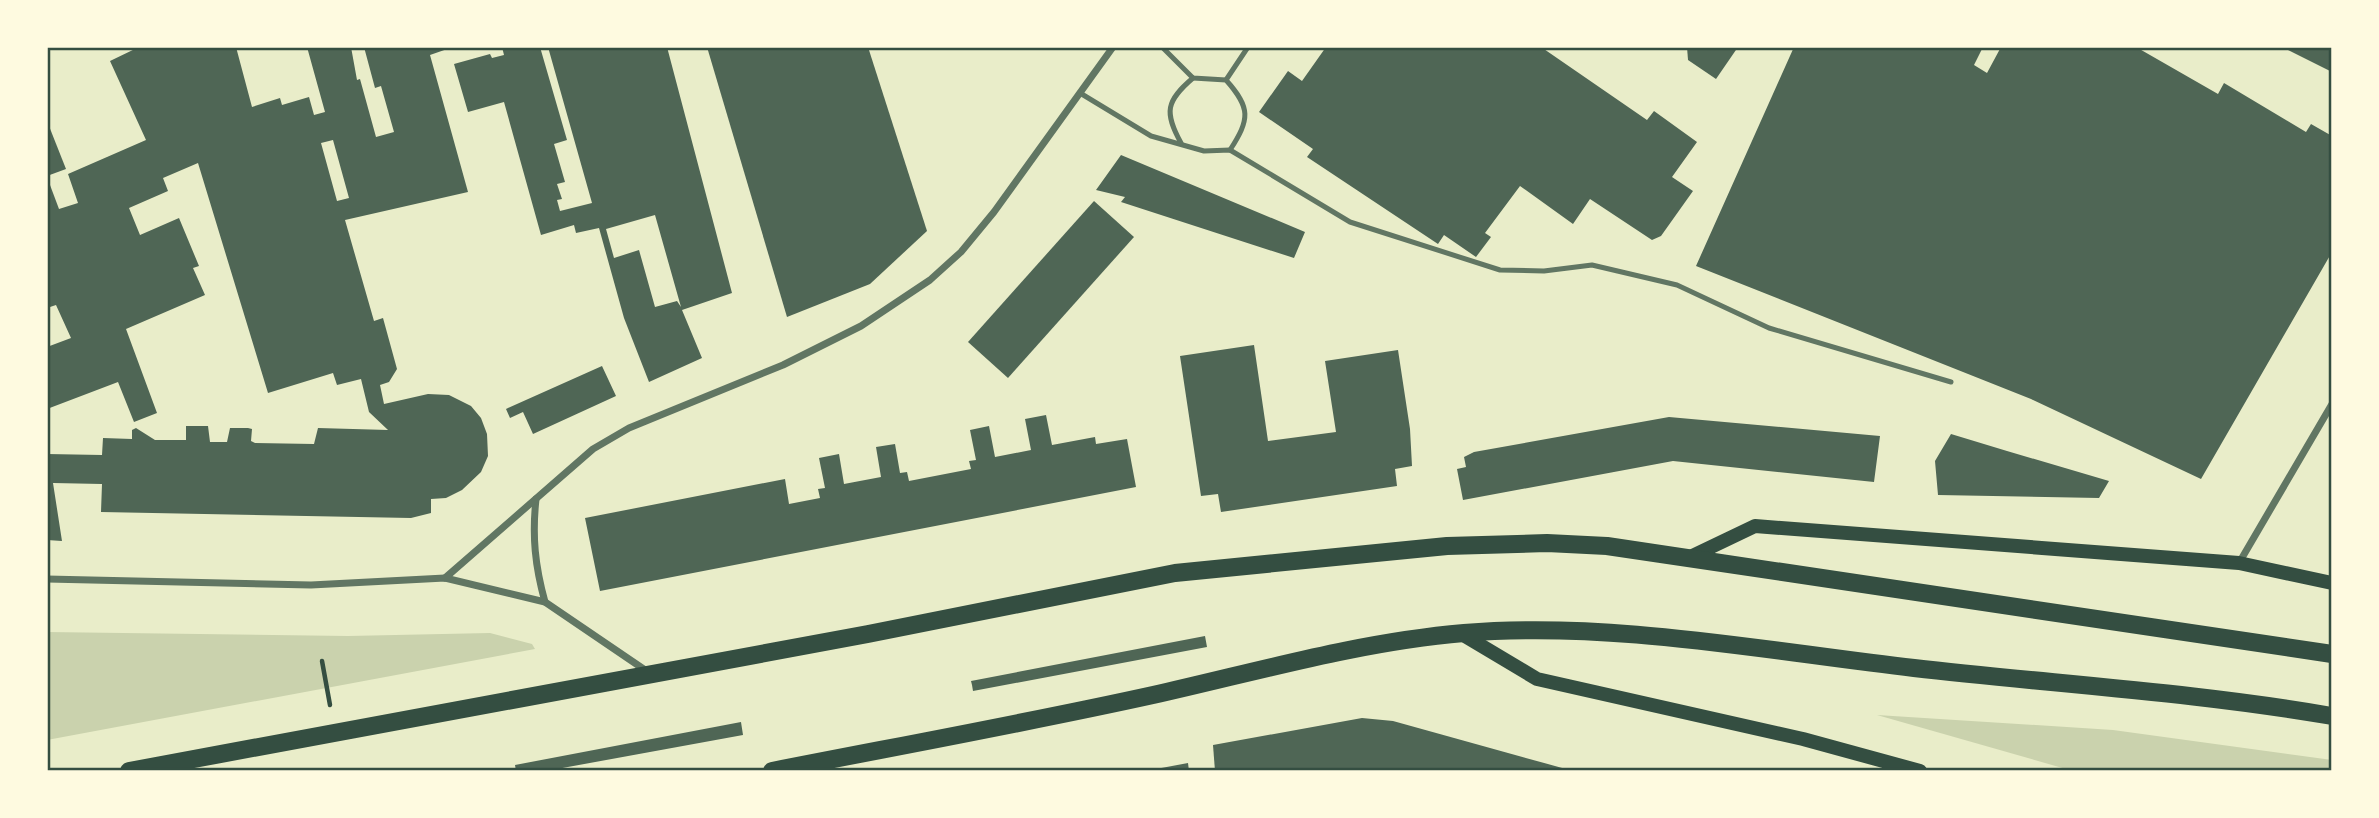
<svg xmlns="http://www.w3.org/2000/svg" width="2379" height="818" font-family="Mulish,sans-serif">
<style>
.green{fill:#cad2ad}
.building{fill:#4f6655;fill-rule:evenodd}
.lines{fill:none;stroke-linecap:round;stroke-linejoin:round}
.path{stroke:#344e41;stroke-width:4.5}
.service{stroke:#617663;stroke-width:5}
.minor{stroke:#617663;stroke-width:7}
.secondary{stroke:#344e41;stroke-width:14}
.primary{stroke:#344e41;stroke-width:18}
.neatline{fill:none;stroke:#344e41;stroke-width:2.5}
</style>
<rect width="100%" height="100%" fill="#e9edc9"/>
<g class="green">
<path d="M 47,632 L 348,636 L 490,633 L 532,644 L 535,649 L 47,740 Z"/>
<path d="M 1877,715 L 2113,730 L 2332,760 L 2332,771 L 2073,771 Z"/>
</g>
<g class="building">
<path d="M 139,47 L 236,47 L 252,107 L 280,98 L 282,105 L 309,97 L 314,115 L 325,112 L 307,47 L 351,47 L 357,80 L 360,79 L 376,137 L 394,132 L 381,86 L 375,88 L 364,47 L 453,47 L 430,55 L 468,192 L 345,220 L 374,321 L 383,318 L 397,369 L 389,382 L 380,385 L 384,404 L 428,394 L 449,395 L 471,406 L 481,418 L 487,434 L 488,456 L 481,472 L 462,490 L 446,498 L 431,499 L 431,513 L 411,518 L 101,512 L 102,484 L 53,483 L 62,541 L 47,540 L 47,454 L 102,455 L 103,438 L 132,439 L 132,430 L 136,428 L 155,440 L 186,440 L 186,426 L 208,426 L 210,442 L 227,442 L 230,428 L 248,428 L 252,429 L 251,441 L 255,443 L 314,444 L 318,428 L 388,430 L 369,412 L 361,379 L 337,385 L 333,373 L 268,393 L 198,163 L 163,178 L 168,191 L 129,208 L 140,235 L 179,218 L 199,266 L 193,268 L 205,295 L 126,329 L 157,413 L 134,422 L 118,382 L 47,409 L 47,347 L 71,338 L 56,305 L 47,308 L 47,177 L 59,209 L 78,203 L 68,174 L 146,140 L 110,61 ZM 333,140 L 349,198 L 337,201 L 321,143 Z"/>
<path d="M 502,47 L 540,47 L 567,140 L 554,144 L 565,182 L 557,184 L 562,199 L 557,200 L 560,211 L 592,203 L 548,47 L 667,47 L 732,293 L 682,310 L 702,358 L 649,382 L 624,318 L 599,228 L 576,233 L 574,225 L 541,235 L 504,102 L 468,112 L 454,64 L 490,54 L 492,58 L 504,55 ZM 655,215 L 681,307 L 677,301 L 655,307 L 639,250 L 614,258 L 606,229 Z"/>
<path d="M 707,47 L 868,47 L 927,231 L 870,284 L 787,317 Z"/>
<path d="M 1326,47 L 1541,47 L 1647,120 L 1654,111 L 1697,142 L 1672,177 L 1693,191 L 1661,236 L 1652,240 L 1590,199 L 1573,224 L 1520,186 L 1485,233 L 1491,237 L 1476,257 L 1444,235 L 1438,244 L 1307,157 L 1313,149 L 1259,112 L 1288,71 L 1302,81 Z"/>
<path d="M 1687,47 L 1738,47 L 1716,79 L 1688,60 Z"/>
<path d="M 1794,47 L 1983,47 L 1974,65 L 1987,73 L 2001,47 L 2136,47 L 2218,94 L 2224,83 L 2306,132 L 2311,124 L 2332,136 L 2332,252 L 2201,479 L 2031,399 L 1696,266 Z"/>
<path d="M 2282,47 L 2332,47 L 2332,72 Z"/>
<path d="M 47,121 L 66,169 L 47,176 Z"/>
<path d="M 1121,155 L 1305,232 L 1294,258 L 1121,202 L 1125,197 L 1096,190 Z"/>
<path d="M 1094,201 L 1134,237 L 1008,378 L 968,342 Z"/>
<path d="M 1254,345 L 1268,441 L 1336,432 L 1325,361 L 1398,350 L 1410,429 L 1412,466 L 1395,469 L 1397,486 L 1221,512 L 1218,494 L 1201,496 L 1180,356 Z"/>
<path d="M 602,366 L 616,396 L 533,434 L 523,412 L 510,418 L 506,409 L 508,408 Z"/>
<path d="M 1046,415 L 1052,445 L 1095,437 L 1096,444 L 1127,439 L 1136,487 L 600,591 L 585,518 L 785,479 L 789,504 L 820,498 L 818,489 L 825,488 L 819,458 L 839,454 L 844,484 L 881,477 L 876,447 L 895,444 L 900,473 L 907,472 L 909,481 L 971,469 L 969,461 L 976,460 L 970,430 L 989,426 L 995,457 L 1031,450 L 1025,419 Z"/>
<path d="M 1669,417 L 1880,436 L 1874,482 L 1673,461 L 1463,500 L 1457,469 L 1466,467 L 1464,457 L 1474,452 Z"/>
<path d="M 1951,434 L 2007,451 L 2109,481 L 2099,498 L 1938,495 L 1935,461 Z"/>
<path d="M 1205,636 L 1207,647 L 973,691 L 972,685 L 971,681 Z"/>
<path d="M 1362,718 L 1393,721 L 1573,771 L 1215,771 L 1213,745 Z"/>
<path d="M 741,722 L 743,735 L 546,771 L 516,771 L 515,765 Z"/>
<path d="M 1188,763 L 1189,771 L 1156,771 L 1156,769 Z"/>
</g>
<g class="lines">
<path class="path" d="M 322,661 L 330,705"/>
<g class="service">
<path d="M 1162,47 L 1193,78 L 1226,80 C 1251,108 1250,119 1230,150"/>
<path d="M 1226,80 L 1248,47"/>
<path d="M 1080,93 L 1151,136 L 1204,151 L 1230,150 L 1350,222 L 1500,270 L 1544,271 L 1592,265 L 1677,285 L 1769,328 L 1951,382"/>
<path d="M 1181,143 C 1164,112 1166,101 1193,78"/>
</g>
<g class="minor">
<path d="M 536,499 C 532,536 535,566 545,602"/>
<path d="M 2239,563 L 2332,404"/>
<path d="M 445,578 L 593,449 L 629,428 L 783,365 L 861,326 L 930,280 L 961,252 L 994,212 L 1113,47"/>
<path d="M 47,579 L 311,585 L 445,578 L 545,602 L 648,672"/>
</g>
<g class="secondary">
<path d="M 1686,559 L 1755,526 L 2239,563 L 2332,583"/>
<path d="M 1460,633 L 1537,679 L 1803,739 L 1920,771"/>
</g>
<g class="primary">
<path d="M 129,771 L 868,634 L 1175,573 L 1447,546 L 1547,543 L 1607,546 L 2332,654"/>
<path d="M 772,771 C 899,746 1026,723 1153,695 C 1256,672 1358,642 1464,633 C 1614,621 1765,651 1914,668 C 2053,684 2194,692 2332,716"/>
</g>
</g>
<rect width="2379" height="818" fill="none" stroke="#fefae0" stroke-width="98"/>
<rect x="49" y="49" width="2281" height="720" class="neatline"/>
</svg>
